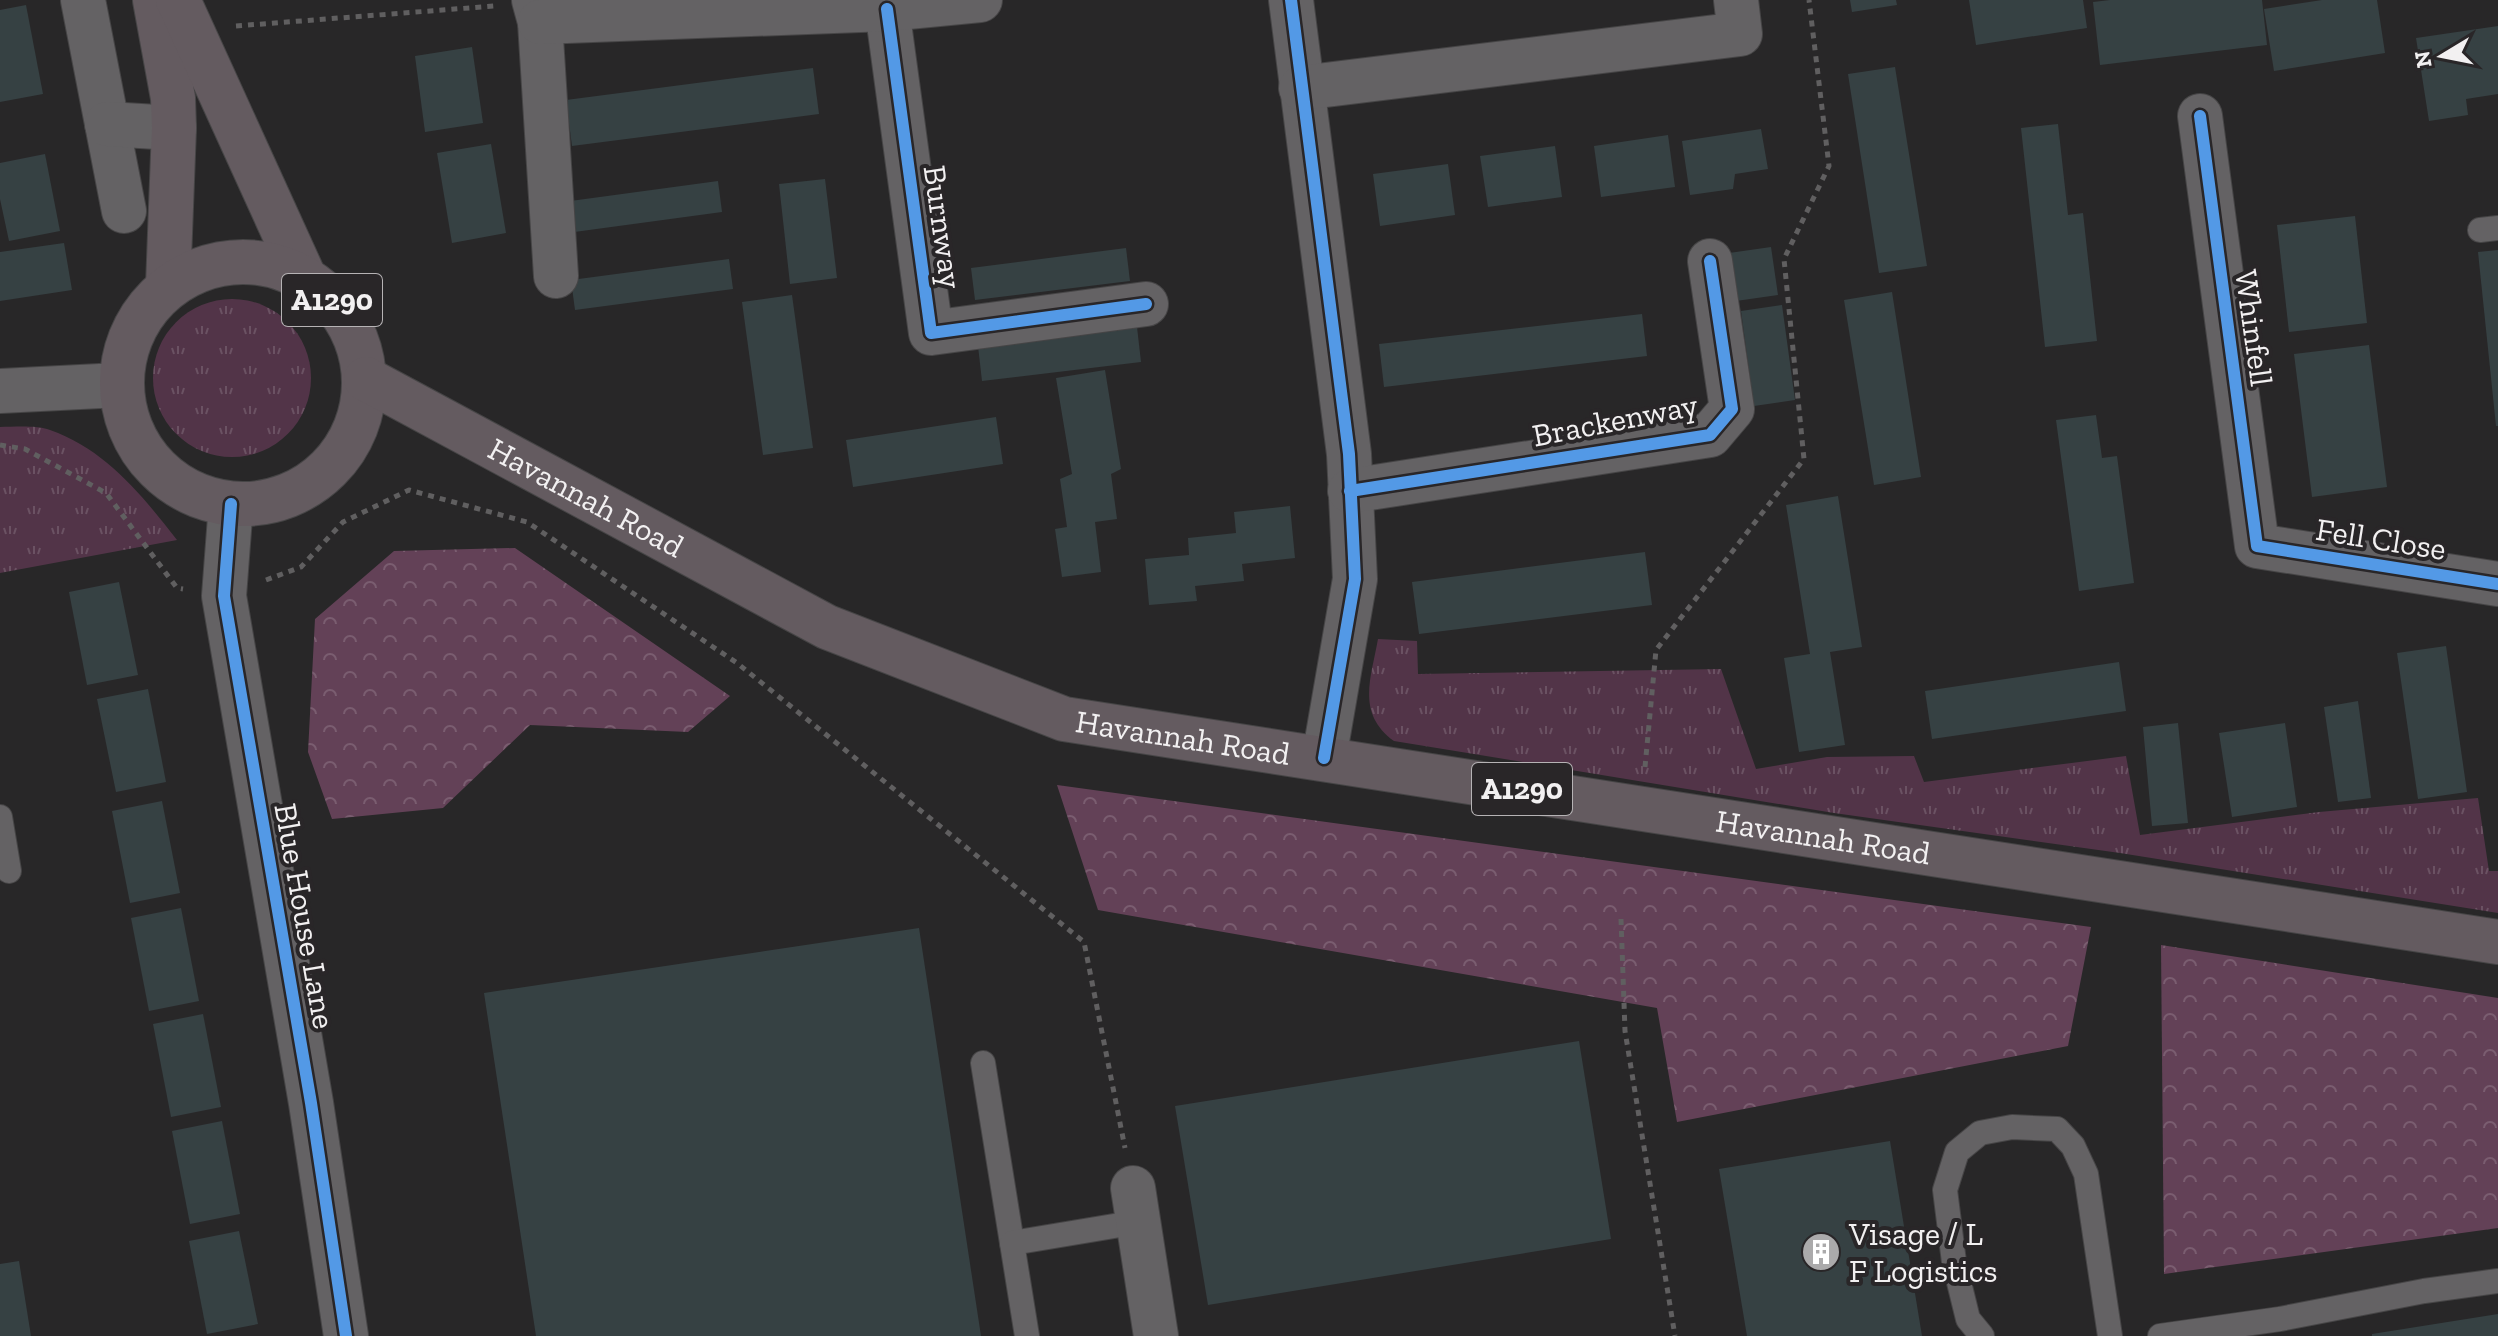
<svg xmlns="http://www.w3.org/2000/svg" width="2498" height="1336" font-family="'Zilla Slab',serif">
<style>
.grass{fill:url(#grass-tufts)}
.forest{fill:url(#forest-crowns)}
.building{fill:#364143}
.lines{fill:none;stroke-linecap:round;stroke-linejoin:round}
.service-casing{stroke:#464546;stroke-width:26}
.minor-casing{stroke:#464546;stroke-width:46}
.tertiary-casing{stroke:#464546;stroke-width:46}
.primary-casing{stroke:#464546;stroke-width:46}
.path{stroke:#605f60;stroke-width:5;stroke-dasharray:6 6;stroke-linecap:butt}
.service{stroke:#646264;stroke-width:24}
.minor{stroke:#646264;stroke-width:44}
.tertiary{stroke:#646264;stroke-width:44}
.primary{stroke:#645b60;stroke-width:44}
.cycleway-casing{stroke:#292628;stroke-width:17}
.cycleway{stroke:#5399e6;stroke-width:12}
.labels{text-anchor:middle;stroke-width:8;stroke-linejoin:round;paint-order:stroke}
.shield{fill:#292628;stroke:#b6b3b5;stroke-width:2}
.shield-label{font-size:30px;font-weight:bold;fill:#f2f0f1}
.street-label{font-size:32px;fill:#f2f0f1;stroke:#292628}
.poi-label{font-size:32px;fill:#f2f0f1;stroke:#292628;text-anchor:start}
</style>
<defs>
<pattern id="grass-tufts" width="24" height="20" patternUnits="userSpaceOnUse" patternTransform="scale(2)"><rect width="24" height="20" fill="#523448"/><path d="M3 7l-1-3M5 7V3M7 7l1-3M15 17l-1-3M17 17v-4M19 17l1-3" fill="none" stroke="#6b5263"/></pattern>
<pattern id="forest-crowns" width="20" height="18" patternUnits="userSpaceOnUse" patternTransform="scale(2)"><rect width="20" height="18" fill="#634157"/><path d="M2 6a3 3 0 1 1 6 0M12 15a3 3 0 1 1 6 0" fill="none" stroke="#7a5d70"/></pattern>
</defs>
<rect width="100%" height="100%" fill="#282728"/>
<g class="grass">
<circle cx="232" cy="378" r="79"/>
<path d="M 0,427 C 15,427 36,425 50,430 C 106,450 141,494 177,540 L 0,573 Z"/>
<path d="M 1378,639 L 1417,641 L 1418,674 L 1721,669 L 1756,769 L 1827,757 L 1914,756 L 1924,782 L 2126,756 L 2140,835 L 2319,812 L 2478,798 L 2489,871 L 2498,871 L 2498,913 L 2120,853 L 1834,813 L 1394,741 C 1356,713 1371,679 1378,639 Z"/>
</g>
<g class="forest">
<path d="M 515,548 L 730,696 L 688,732 L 530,725 L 443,808 L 332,819 L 308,752 L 315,619 L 394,551 Z"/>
<path d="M 1057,785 L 2091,927 L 2068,1046 L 1677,1122 L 1657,1008 L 1098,910 Z"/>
<path d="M 2161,945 L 2498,998 L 2498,1228 L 2164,1274 Z"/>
</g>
<g class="building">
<path d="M 1850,0 L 1896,0 L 1897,5 L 1852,12 Z"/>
<path d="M 1969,0 L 2083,0 L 2087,28 L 1976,45 Z"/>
<path d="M 2110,0 L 2262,0 L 2267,45 L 2100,65 L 2093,2 Z"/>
<path d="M 2322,0 L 2377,0 L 2385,53 L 2274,71 L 2264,9 Z"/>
<path d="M 26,5 L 43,94 L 0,102 L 0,10 Z"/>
<path d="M 2498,26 L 2498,94 L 2466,99 L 2468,115 L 2429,121 L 2416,38 Z"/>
<path d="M 472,47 L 483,123 L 425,132 L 415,56 Z"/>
<path d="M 1895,67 L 1927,266 L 1879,273 L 1848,74 Z"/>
<path d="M 813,68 L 819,114 L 572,146 L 566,100 Z"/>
<path d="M 2058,124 L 2068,215 L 2083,213 L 2097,341 L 2045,347 L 2021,128 Z"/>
<path d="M 1761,129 L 1768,169 L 1735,174 L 1733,189 L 1690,195 L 1682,141 Z"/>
<path d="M 1668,135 L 1675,187 L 1601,197 L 1594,146 Z"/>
<path d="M 491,144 L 506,233 L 452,243 L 437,153 Z"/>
<path d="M 1555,146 L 1562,197 L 1488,207 L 1480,156 Z"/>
<path d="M 45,154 L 60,231 L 9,241 L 0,199 L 0,163 Z"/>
<path d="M 1448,164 L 1455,215 L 1380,226 L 1373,174 Z"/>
<path d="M 825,179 L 837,278 L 790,284 L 779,184 Z"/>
<path d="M 718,181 L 722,212 L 567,233 L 563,202 Z"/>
<path d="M 2355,216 L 2367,323 L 2289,332 L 2277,225 Z"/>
<path d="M 64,243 L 72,290 L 0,301 L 0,252 Z"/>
<path d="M 1771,247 L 1778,295 L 1736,301 L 1729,253 Z"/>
<path d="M 1126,248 L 1130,281 L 975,300 L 971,268 Z"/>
<path d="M 2498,250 L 2498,426 L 2496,426 L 2478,252 Z"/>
<path d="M 729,259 L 733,289 L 575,310 L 571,280 Z"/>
<path d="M 1892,292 L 1921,477 L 1874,485 L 1844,300 Z"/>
<path d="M 792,295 L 813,448 L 763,455 L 742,302 Z"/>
<path d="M 1782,305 L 1795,400 L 1754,406 L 1741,311 Z"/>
<path d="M 1642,314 L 1647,356 L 1384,387 L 1379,344 Z"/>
<path d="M 1137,327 L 1141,362 L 982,381 L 978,346 Z"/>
<path d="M 2369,345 L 2387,487 L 2312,497 L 2294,354 Z"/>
<path d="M 1105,370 L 1121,469 L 1111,474 L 1117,519 L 1095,522 L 1101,572 L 1062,577 L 1055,529 L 1067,527 L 1060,479 L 1072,474 L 1056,378 Z"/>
<path d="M 2096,415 L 2102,458 L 2117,456 L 2134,583 L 2079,591 L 2056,420 Z"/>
<path d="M 996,417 L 1003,464 L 853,487 L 846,440 Z"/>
<path d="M 1838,496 L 1862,647 L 1830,652 L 1845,745 L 1799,752 L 1784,658 L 1810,654 L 1786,505 Z"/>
<path d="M 1290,506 L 1295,558 L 1242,564 L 1244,581 L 1195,586 L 1197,601 L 1149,605 L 1145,559 L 1189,555 L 1188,538 L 1236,533 L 1234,512 Z"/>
<path d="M 1645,552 L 1652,605 L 1419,634 L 1412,582 Z"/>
<path d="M 119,582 L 138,675 L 87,685 L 69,592 Z"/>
<path d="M 2446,646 L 2467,792 L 2418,799 L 2397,653 Z"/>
<path d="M 2119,662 L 2126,711 L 1932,739 L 1925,691 Z"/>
<path d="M 148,689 L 166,782 L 116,792 L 97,699 Z"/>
<path d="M 2358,701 L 2371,798 L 2338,802 L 2324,707 Z"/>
<path d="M 2178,723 L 2188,823 L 2152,826 L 2143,727 Z"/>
<path d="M 2285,723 L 2297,807 L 2232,817 L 2219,733 Z"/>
<path d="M 162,801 L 180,893 L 130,903 L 112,811 Z"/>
<path d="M 181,908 L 199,1001 L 149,1011 L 131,918 Z"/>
<path d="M 919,928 L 981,1336 L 536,1336 L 484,993 Z"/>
<path d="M 203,1014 L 221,1107 L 171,1117 L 153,1024 Z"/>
<path d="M 1579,1041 L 1611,1239 L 1208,1305 L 1175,1106 Z"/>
<path d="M 222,1121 L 240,1214 L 190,1224 L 172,1131 Z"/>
<path d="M 1890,1141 L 1922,1336 L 1747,1336 L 1719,1169 Z"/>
<path d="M 239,1231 L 258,1324 L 207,1334 L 189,1241 Z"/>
<path d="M 19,1261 L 31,1336 L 0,1336 L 0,1264 Z"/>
<path d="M 2498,1314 L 2498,1336 L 2372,1336 L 2372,1334 Z"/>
</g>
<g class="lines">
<g class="service-casing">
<g id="service">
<path d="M 2480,230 L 2498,228"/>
<path d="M 0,817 L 9,871"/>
<path d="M 983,1063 L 1012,1243"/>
<path d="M 1027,1336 L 1012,1243 L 1138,1222"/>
<path d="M 1982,1336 L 1968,1319 L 1954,1262 L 1945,1190 L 1957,1152 L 1980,1133 L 2012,1127 L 2057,1129 L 2073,1146 L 2086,1174 L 2110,1336"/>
<path d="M 2160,1336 L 2280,1319 L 2424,1291 L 2498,1281"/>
</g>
</g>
<g class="minor-casing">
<g id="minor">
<path d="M 83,0 L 124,211"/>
<path d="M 534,0 L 540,22 L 556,276"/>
<path d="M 1291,0 L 1349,454 L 1355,579 L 1324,758"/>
<path d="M 887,9 L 931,333 L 1146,304"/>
<path d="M 540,22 L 887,9 L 980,0"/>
<path d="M 1301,88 L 1740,34 L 1736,0"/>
<path d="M 2200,116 L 2257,546 L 2498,584"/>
<path d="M 107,124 L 174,128"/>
<path d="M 1350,491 L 1710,435 L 1732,409 L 1710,261"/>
<path d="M 1133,1188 L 1156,1336"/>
</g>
</g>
<g class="tertiary-casing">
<g id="tertiary">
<path d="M 0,391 L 120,385"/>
<path d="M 231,504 L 224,596 L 311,1103 L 346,1336"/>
</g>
</g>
<g class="primary-casing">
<g id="primary">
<path d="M 155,0 L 173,98 L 174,128 L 168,286"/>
<path d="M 178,0 L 304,277"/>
<circle cx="243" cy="383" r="121"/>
<path id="s1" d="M 366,379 L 827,627 L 1064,719 L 2498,942"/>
</g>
</g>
<g class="path">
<path d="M 236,26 L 494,6"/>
<path d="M 0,445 L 25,449 L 106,493 L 177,588 L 183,589"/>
<path d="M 266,580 L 301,567 L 343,522 L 409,490 L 527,522 L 737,663 L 1084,942 L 1125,1148"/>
<path d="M 1645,767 L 1656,650 L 1804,459 L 1784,259 L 1829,166 L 1809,0"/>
<path d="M 1621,919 L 1625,1031 L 1675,1336"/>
</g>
<use href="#service" class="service"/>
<use href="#minor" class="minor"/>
<use href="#tertiary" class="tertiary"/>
<use href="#primary" class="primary"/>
<g class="cycleway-casing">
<g id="cycleway">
<path d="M 1291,0 L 1349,454 L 1355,579 L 1324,758"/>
<path d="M 887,9 L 931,333 L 1146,304"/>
<path d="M 2200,116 L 2257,546 L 2498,584"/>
<path d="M 1350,491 L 1710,435 L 1732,409 L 1710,261"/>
<path d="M 231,504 L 224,596 L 311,1103 L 346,1336"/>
</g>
</g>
<use href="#cycleway" class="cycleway"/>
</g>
<defs>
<g id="building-disc" transform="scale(2)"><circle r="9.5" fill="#abaaab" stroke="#292628"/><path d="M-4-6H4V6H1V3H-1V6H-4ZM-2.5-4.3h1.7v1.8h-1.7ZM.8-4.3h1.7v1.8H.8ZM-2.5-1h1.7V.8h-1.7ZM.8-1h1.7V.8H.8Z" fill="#fff"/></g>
</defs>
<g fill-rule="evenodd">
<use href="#building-disc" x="1821" y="1252"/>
</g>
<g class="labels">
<g class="shield">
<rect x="282" y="274" width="100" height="52" rx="6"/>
<rect x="1472" y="763" width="100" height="52" rx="6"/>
</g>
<g class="shield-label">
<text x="332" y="310">A1290</text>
<text x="1522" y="799">A1290</text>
</g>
<g class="street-label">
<text transform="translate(943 227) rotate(82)" y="11">Burnway</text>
<text transform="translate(2254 328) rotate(82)" y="11">Whinfell</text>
<text transform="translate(1615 420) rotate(-11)" y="11">Brackenway</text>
<text dy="11" stroke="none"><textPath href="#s1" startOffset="250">Havannah Road</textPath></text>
<text transform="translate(2381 539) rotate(9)" y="11">Fell Close</text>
<text dy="11" stroke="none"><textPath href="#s1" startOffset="898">Havannah Road</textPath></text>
<text dy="11" stroke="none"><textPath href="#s1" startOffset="1546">Havannah Road</textPath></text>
<text transform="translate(305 916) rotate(80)" y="11">Blue House Lane</text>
</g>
<g class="poi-label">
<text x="1849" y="1245">Visage / L<tspan x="1849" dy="37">F Logistics</tspan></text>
</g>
</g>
<g transform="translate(2442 56) rotate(260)" stroke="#292628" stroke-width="6" paint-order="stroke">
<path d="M0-6L14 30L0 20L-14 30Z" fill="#f2f0f1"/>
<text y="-12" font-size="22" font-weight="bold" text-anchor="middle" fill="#f2f0f1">N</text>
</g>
</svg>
